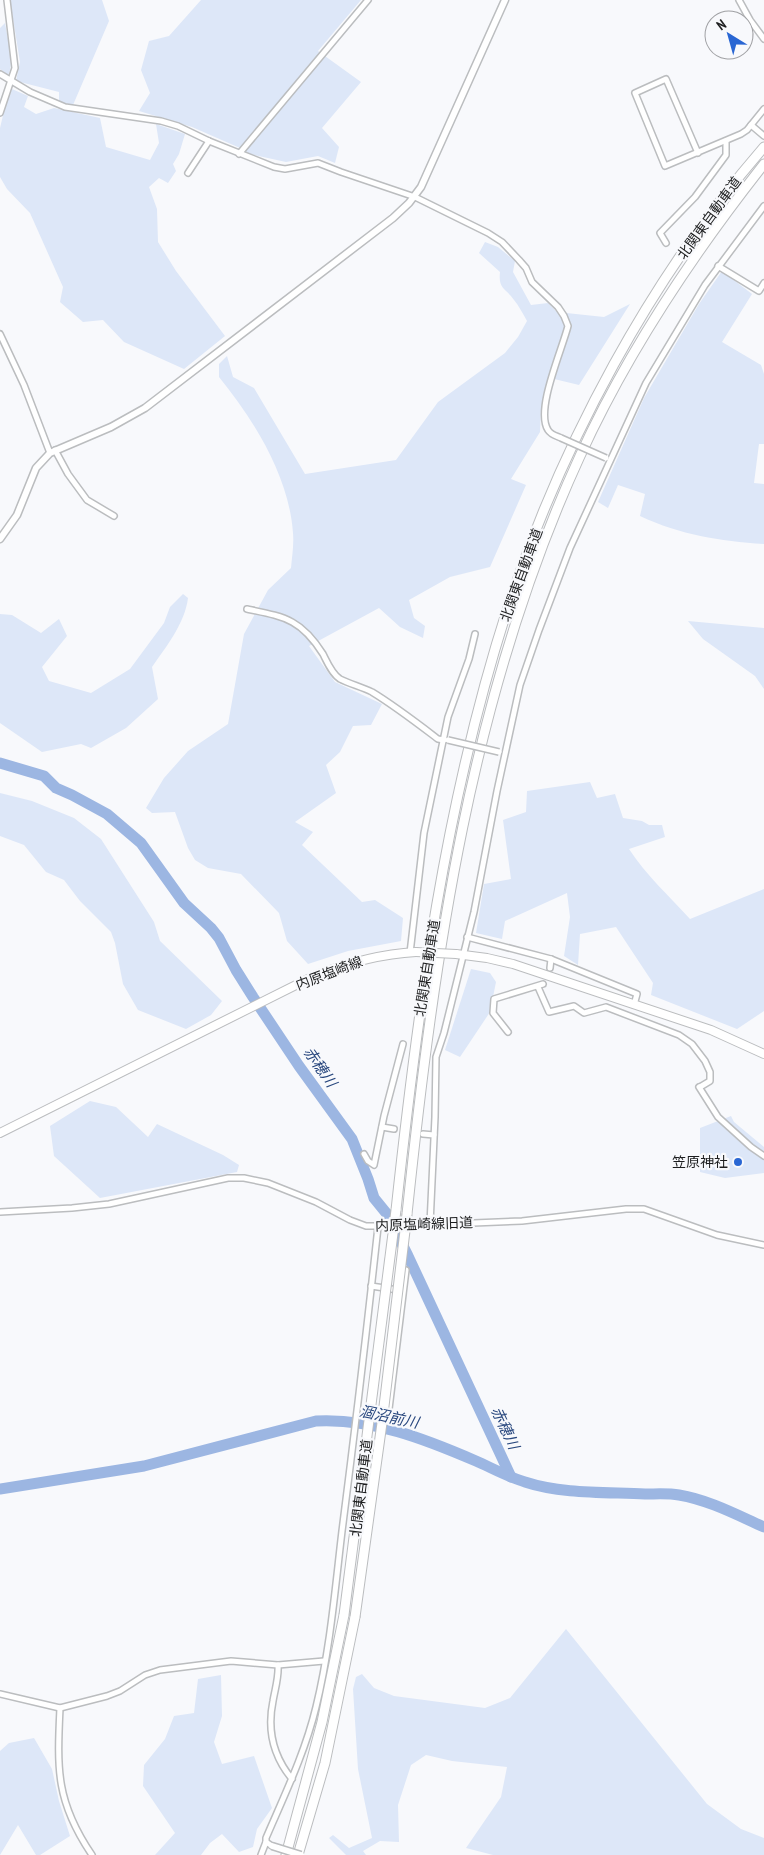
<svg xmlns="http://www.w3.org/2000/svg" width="764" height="1855" font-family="'PT Sans Narrow','Noto Sans JP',sans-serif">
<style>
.green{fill:#dde7f8}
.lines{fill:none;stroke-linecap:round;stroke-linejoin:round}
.river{stroke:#9cb6e2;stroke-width:11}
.minor-casing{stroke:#bbbdbf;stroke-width:8}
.tertiary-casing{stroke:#bbbdbf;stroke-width:9}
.primary-casing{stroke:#bbbdbf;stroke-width:10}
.motorway-casing{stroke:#bbbdbf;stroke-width:11}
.minor{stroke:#fff;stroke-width:5}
.tertiary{stroke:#fff;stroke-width:6}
.primary{stroke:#fff;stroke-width:8}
.motorway{stroke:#fff;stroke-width:9}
.minor-bridge-casing{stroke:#bbbdbf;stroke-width:8;stroke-linecap:butt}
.tertiary-bridge-casing{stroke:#bbbdbf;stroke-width:9;stroke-linecap:butt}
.primary-bridge-casing{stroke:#bbbdbf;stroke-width:10;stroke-linecap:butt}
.motorway-bridge-casing{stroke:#bbbdbf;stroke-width:11;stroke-linecap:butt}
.minor-bridge{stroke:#fff;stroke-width:5}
.tertiary-bridge{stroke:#fff;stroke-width:6}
.primary-bridge{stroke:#fff;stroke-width:8}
.motorway-bridge{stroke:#fff;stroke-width:9}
.poi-dot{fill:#2966d3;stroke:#f8f9fc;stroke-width:2}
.labels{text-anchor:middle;stroke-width:4.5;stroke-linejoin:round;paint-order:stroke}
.street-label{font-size:14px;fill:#1d1e1f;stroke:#f8f9fc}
.poi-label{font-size:14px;fill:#1d1e1f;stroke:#f8f9fc;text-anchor:end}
.water-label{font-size:15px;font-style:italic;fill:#28477e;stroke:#f8f9fc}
</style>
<rect width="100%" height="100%" fill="#f8f9fc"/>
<g class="green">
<path d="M 10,0 L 102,0 L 109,21 L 73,105 L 59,102 L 59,92 L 16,81 L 20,62 Z"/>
<path d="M 201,0 L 361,0 L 318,51 L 361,82 L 322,128 L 339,147 L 335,163 L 318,156 L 286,162 L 250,154 L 240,148 L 192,127 L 139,111 L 150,93 L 141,70 L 149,41 L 169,36 Z"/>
<path d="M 5,23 C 7,36 15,65 8,75 L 0,69 L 0,28 Z"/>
<path d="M 12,89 L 28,96 L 24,107 L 36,114 L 54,108 L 100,118 L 106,147 L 150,160 L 159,143 L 156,124 L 185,134 L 179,154 L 173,164 L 176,171 L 168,183 L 159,178 L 149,187 L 157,209 L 158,242 L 176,271 L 225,336 L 184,369 L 124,342 L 103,320 L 83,322 L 60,302 L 63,287 L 30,213 L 7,189 L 0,177 L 0,128 L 5,107 Z"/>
<path d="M 485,242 L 498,247 L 515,261 L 513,272 L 531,305 L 548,303 L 557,312 L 604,317 L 630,304 L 579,385 L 550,378 L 541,408 L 540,432 L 511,479 L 526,485 L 490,567 L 450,577 L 409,600 L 414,618 L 425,626 L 423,638 L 400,627 L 379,608 L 309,646 L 335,682 L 382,704 L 371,725 L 353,726 L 340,752 L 326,765 L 336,793 L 295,822 L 313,832 L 302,845 L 362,902 L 375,900 L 403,918 L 401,941 L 348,951 L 308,964 L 287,941 L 279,913 L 241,874 L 208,868 L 195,860 L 188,848 L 175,812 L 152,813 L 146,808 L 164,778 L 188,751 L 228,724 L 244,634 L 268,590 L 291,568 C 292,557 294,545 293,533 C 289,476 254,420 219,377 L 219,364 L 227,356 L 233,377 L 254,388 L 305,474 L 396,460 L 438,402 L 505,353 L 518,337 L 527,321 C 523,314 519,306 514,300 C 506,288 498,290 500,272 L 479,253 Z"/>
<path d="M 722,271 L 752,294 L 722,342 L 761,365 L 764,374 L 764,444 L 759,444 L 754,483 L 764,484 L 764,544 C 719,541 681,535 640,516 L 645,494 L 618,485 L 608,508 L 598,502 L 644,398 L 699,304 Z"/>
<path d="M 183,594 L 188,598 C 185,623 166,647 152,667 L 158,699 L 126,728 L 91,748 L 81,744 L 42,752 L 0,723 L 0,614 L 12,615 L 41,633 L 59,619 L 67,636 L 42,667 L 49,681 L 91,693 L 130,669 L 164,623 L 170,607 Z"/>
<path d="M 688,621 L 764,628 L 764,689 L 755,676 L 703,639 Z"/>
<path d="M 590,782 L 597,798 L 615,794 L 623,818 L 642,821 L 649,825 L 662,825 L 665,837 L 629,849 C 646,875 669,896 690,919 L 764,889 L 764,1011 L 737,1029 L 651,995 L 653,983 L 616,927 L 580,934 L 578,965 L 564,956 L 570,917 L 567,893 L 505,921 L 502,939 L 476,933 L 484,884 L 511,879 L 503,820 L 526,812 L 527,791 Z"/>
<path d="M 0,793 L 32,801 L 74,818 L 101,839 L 154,922 L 160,941 L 222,1001 L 211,1015 L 186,1029 L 138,1010 L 123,984 L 115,943 L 111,932 L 80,901 L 64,880 L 46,872 L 24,845 L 0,836 Z"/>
<path d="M 471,969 L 490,973 L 496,982 L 490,1012 L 460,1057 L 445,1050 Z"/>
<path d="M 90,1101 L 116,1107 L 148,1137 L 157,1124 L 223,1155 L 239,1165 L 237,1172 L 100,1198 L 54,1156 L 50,1126 Z"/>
<path d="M 731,1116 L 734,1122 L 764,1147 L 764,1173 L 725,1178 L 700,1172 L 700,1128 Z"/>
<path d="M 566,1629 L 707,1804 L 741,1829 L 764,1838 L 764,1855 L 493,1855 L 466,1848 L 501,1797 L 507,1767 L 452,1761 L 426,1755 L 411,1765 L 398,1805 L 399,1842 L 380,1841 L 363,1851 L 366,1855 L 346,1855 L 329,1838 L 333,1835 L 349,1848 L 372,1838 L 358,1769 L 353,1689 L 356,1677 L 362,1674 L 374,1688 L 394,1696 L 485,1708 L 510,1698 Z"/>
<path d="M 221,1675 L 222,1716 L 214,1742 L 222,1764 L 254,1756 L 272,1808 L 257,1829 L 253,1847 L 239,1852 L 222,1834 L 210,1843 L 201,1855 L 155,1855 L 175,1833 L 143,1786 L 144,1765 L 165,1739 L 174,1716 L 194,1713 L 198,1679 Z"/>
<path d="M 34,1738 L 52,1769 L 59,1801 L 70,1836 L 40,1855 L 36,1855 L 18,1825 L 0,1855 L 0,1751 L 9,1743 Z"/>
</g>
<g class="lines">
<g class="river">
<path d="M 0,763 L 44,776 L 56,788 L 72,795 L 107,814 L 141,843 L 184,903 L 211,928 L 219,938 L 236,970 L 253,997 L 299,1066 L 352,1139 L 368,1179 L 374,1198 L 387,1214 L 408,1256 L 511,1477"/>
<path d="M 0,1489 L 144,1466 L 316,1421 C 372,1418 425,1439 476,1461 C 492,1468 508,1477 525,1482 C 561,1494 607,1492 645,1494 C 656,1494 668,1493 679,1495 C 709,1500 737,1515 764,1527"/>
</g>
<g class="minor-casing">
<g id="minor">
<path d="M 739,0 L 750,20 L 764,39"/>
<path d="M 0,74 L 30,92 L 65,107 L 161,121 L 178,126 L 209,141 L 274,167 L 285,169 L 318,163 L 341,172 L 415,197 L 488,233 L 502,242 L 519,260 L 526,268 L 532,282 L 558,307 L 564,316 L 568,326 C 562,350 535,410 548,430 C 551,435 557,436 561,438"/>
<path d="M 0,113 L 15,68 L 7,0"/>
<path d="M 751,125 L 764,136"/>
<path d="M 698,153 L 666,79 L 635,93 L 665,166 L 741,134 L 747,130 L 764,109"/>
<path d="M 239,154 L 368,0"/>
<path d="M 188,173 L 209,141"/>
<path d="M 666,243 L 660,233 L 695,197 L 726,155 L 726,141"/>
<path d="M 718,266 L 759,291 L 764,283"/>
<path d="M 0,334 L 24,385 L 50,453"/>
<path d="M 55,450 L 68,474 L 87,500 L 114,516"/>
<path d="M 247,609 C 285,617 301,619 323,654 C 327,662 332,674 340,679 C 350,684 362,687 372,692 C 395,706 417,723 438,739 L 444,740"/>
<path d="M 467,937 L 551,959 L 637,994 L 634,1005"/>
<path d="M 410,953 L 424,833 L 448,717 L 469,659 L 475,634"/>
<path d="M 550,968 L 551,959"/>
<path d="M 538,987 L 549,1012 L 574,1006 L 584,1013 L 606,1007 L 679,1035 L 692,1044 L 705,1061 L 710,1072 L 710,1081 L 700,1087"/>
<path d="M 508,1032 L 493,1013 L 494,999 L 543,984"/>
<path d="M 699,1087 L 718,1117 L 751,1147 L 764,1156"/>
<path d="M 382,1127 L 394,1129"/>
<path d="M 423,1134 L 434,1135"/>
<path d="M 364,1154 L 368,1161 L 374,1165 L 384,1116 L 403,1044"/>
<path d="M 0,1212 L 72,1208 L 109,1204 L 228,1178 L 244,1178 L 268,1183 L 316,1202 L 350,1220 L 366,1226 L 401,1226 L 522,1221 L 626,1209 L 644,1209 L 717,1235 L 764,1245"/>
<path d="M 430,1224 L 435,1117 L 436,1057 L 444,1033 L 474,912 L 497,791 L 520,685 L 539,630 L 570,548 L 646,383 L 705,285 L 764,206"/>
<path d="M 371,1286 L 398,1290"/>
<path d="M 389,1409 L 406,1270"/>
<path d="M 278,1665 C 279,1677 275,1689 273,1701 C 267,1730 273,1756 292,1779"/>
<path d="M 0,1694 L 60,1708 L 107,1696 L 120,1691 L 145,1675 L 160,1670 L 231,1661 L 278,1665 L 324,1661"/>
<path d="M 60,1708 C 57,1770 56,1802 92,1855"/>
<path d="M 272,1846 L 266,1842 L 266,1838 C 284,1796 305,1753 316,1707 C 330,1650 335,1590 342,1531 C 355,1430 367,1328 378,1227"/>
<path d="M 261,1855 L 266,1842"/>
</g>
</g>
<g class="tertiary-casing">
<path id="tertiary" d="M 0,539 L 17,515 L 36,468 L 50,453 L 111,427 L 145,408 L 393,218 L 409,203 L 421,187 L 505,0"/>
</g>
<g class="primary-casing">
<g id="primary">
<path d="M 456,954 L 487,958 L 513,964 L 711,1030 L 764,1054"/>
<path d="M 0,1133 L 314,976 C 347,963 380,954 416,952"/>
</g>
</g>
<g class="motorway-casing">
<g id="motorway">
<path d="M 396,1210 C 418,1007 445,802 508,607 C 562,443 651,277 764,147"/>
<path d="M 407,1214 C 434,956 471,693 580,456 C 628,351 693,254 764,164"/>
<path d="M 286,1855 L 322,1722 L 344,1615"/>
<path d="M 298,1855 L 325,1763 L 355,1617"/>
</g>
</g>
<use href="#minor" class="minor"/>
<use href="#tertiary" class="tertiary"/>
<use href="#primary" class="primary"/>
<use href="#motorway" class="motorway"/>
<g class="minor-bridge-casing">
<g id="minor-bridge">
<path d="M 561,438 L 606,458"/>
<path d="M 448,740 L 499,752"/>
</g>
</g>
<g class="tertiary-bridge-casing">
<path id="tertiary-bridge" d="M 272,1846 L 301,1855"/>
</g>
<g class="primary-bridge-casing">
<path id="primary-bridge" d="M 416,952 L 456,954"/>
</g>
<g class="motorway-bridge-casing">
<g id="motorway-bridge">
<path d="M 344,1615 L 396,1210"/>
<path d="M 355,1617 L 382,1423 L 407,1214"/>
</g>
</g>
<use href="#minor-bridge" class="minor-bridge"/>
<use href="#tertiary-bridge" class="tertiary-bridge"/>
<use href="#primary-bridge" class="primary-bridge"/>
<use href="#motorway-bridge" class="motorway-bridge"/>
</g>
<circle class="poi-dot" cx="738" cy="1162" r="5"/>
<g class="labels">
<g class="street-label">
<text transform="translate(709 218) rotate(-54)" y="5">北関東自動車道</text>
<text transform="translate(521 575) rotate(-70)" y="5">北関東自動車道</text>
<text transform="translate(427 968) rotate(-81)" y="5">北関東自動車道</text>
<text transform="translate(329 973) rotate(-21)" y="5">内原塩崎線</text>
<text transform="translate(424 1224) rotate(-2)" y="5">内原塩崎線旧道</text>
<text transform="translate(361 1488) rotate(-83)" y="5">北関東自動車道</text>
</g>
<g class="poi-label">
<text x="728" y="1167">笠原神社</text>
</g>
<g class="water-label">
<text transform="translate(320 1067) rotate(55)" y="5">赤穂川</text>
<text transform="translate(389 1417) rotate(12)" y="5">涸沼前川</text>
<text transform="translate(505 1428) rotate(65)" y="5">赤穂川</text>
</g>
</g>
<g transform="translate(729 35) rotate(323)"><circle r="24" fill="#f8f9fc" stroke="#a0a1a4"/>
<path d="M0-4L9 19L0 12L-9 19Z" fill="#2966d3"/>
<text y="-8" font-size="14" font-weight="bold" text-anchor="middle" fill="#1d1e1f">N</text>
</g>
</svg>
